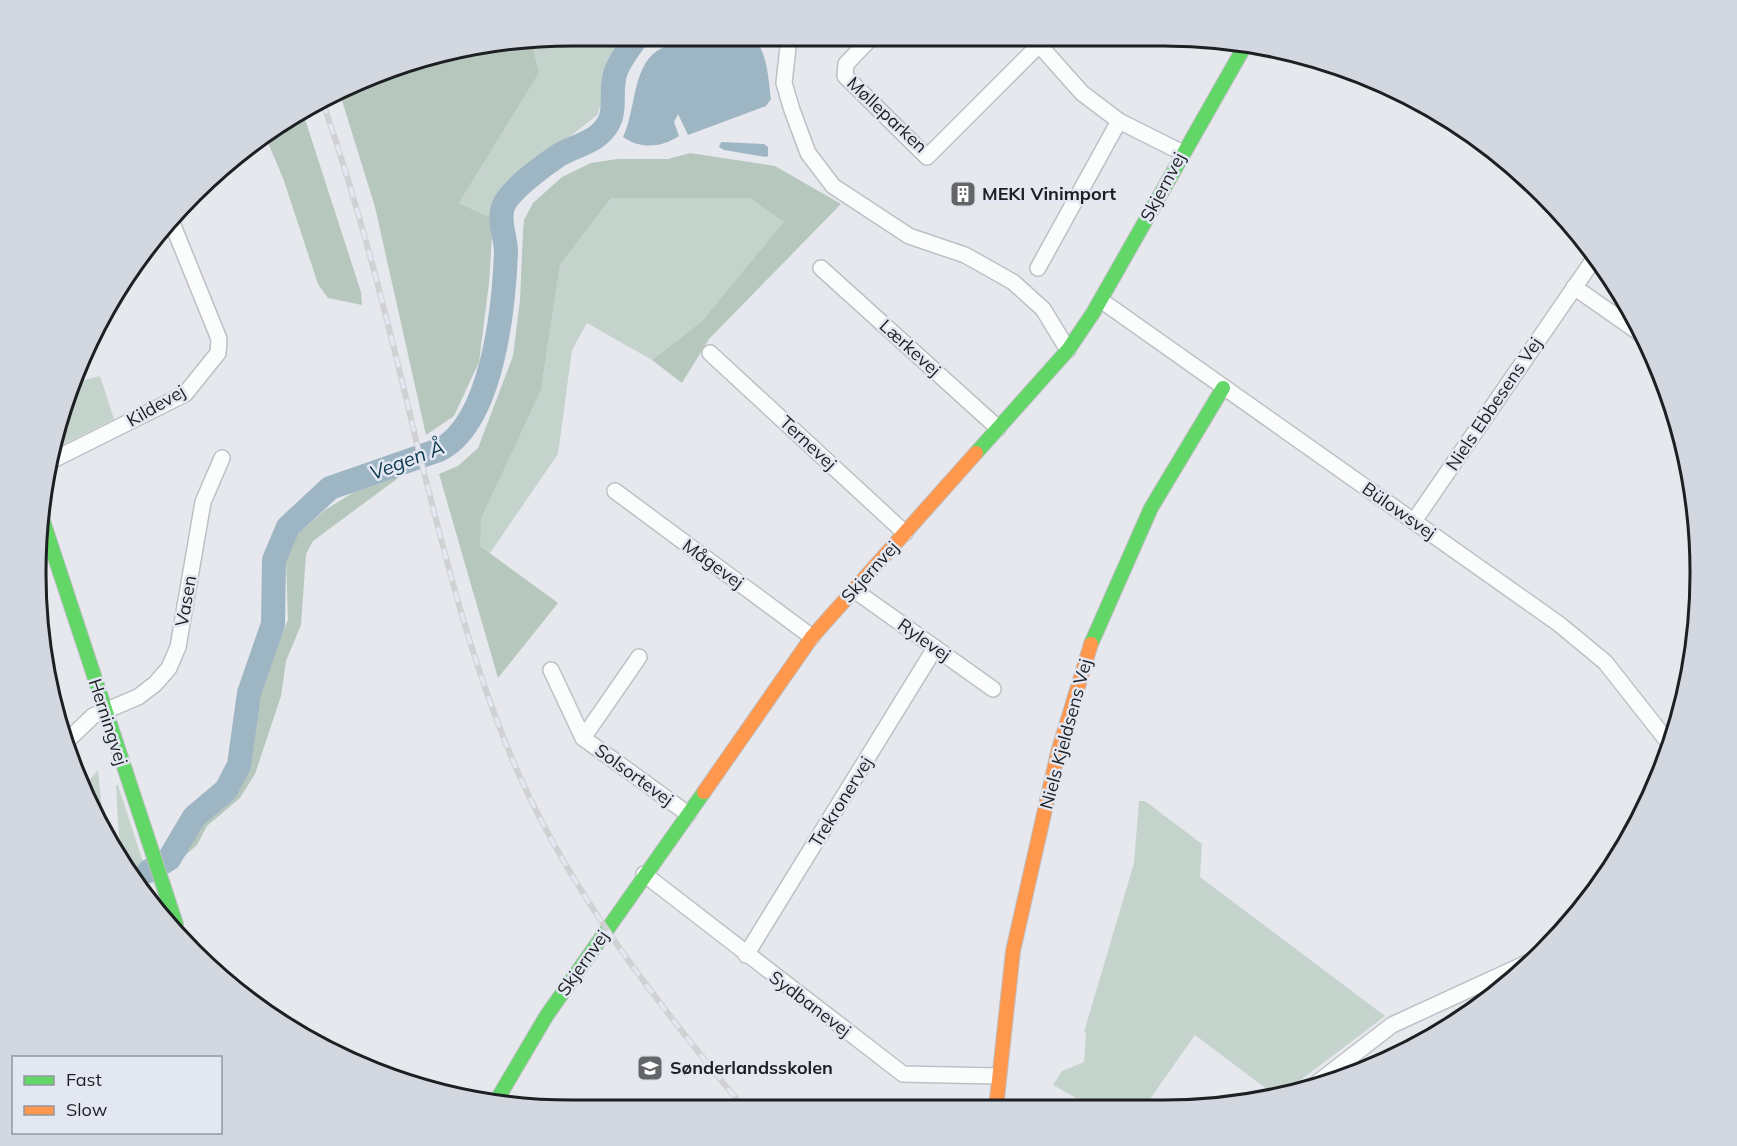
<svg xmlns="http://www.w3.org/2000/svg" width="1737" height="1146" font-family="Mulish,sans-serif">
<style>
.green{fill:#c4d4cc}
.forest{fill:#b6c7be}
.water{fill:#9eb5c4}
.lines{fill:none;stroke-linecap:round;stroke-linejoin:round}
.river{stroke:#9eb5c4;stroke-width:24}
.street-casing{stroke:#bec0c5;stroke-width:18}
.fast-casing{stroke:#bec0c5;stroke-width:16}
.slow-casing{stroke:#bec0c5;stroke-width:16}
.street{stroke:#fbfcfc;stroke-width:15}
.fast{stroke:#63d668;stroke-width:14}
.slow{stroke:#ff974d;stroke-width:14}
.rail-casing{stroke:#d0d1d3;stroke-width:6}
.rail{stroke:#e2e7f1;stroke-width:4;stroke-dasharray:11;stroke-linecap:butt}
.labels{text-anchor:middle;stroke-width:5;stroke-linejoin:round;paint-order:stroke}
.street-label{font-size:18px;fill:#1d1f22;stroke:#e2e7f1}
.poi-label{font-size:18px;font-weight:bold;fill:#1d1f22;stroke:#e2e7f1;text-anchor:start}
.water-label{font-size:20px;font-style:italic;fill:#0a374d;stroke:#e2e7f1}
.rim{fill:none;stroke:#1d1f22;stroke-width:3}
</style>
<rect width="100%" height="100%" fill="#e6e8ee"/>
<g class="green">
<path d="M 573,36 L 629,36 L 608,61 L 604,97 L 597,115 L 502,191 L 497,200 L 493,219 L 459,203 L 539,73 L 532,43 Z"/>
<path d="M 611,198 L 750,198 L 785,222 L 702,321 L 652,360 L 587,323 L 572,350 L 558,454 L 490,553 L 480,546 L 480,518 L 541,390 L 560,265 Z"/>
<path d="M 100,376 L 114,419 L 58,447 L 73,383 Z"/>
<path d="M 98,770 L 104,830 L 86,784 Z"/>
<path d="M 116,785 L 118,785 L 155,899 L 133,873 L 133,861 L 124,861 L 120,856 Z"/>
<path d="M 1139,801 L 1145,801 L 1202,844 L 1200,877 L 1385,1016 L 1281,1095 L 1276,1096 L 1195,1035 L 1143,1109 L 1094,1108 L 1053,1085 L 1062,1071 L 1084,1062 L 1086,1033 L 1084,1032 L 1134,863 Z"/>
</g>
<g class="forest">
<path d="M 532,43 L 539,73 L 459,203 L 493,219 L 489,283 L 479,362 L 454,416 L 426,435 L 375,207 L 340,94 L 401,64 Z"/>
<path d="M 303,113 L 361,292 L 362,305 L 328,298 L 318,284 L 283,178 L 265,136 L 274,127 Z"/>
<path d="M 690,153 L 775,166 L 841,204 L 709,339 L 682,383 L 652,360 L 702,321 L 784,222 L 750,198 L 611,198 L 560,265 L 541,390 L 481,518 L 480,546 L 558,603 L 498,678 L 439,474 L 458,466 L 478,448 L 513,356 L 520,300 L 523,233 L 524,220 L 533,203 L 562,177 L 591,163 L 617,159 L 668,159 Z"/>
<path d="M 413,467 L 313,541 L 306,554 L 301,625 L 286,661 L 281,696 L 255,774 L 240,798 L 207,826 L 197,845 L 171,868 L 186,850 L 193,832 L 204,818 L 234,794 L 248,765 L 257,689 L 288,620 L 286,559 L 288,547 L 300,532 L 325,510 L 354,492 Z"/>
</g>
<g class="water">
<path d="M 709,37 L 753,37 C 768,53 768,78 771,99 L 766,106 L 688,135 L 678,114 L 674,122 L 679,136 C 661,148 640,149 623,137 C 637,109 631,61 664,47 C 679,41 694,41 709,37 Z"/>
<path d="M 721,142 L 764,144 L 768,147 L 768,156 L 766,157 L 724,150 L 719,147 Z"/>
</g>
<g class="lines">
<path class="river" d="M 149,871 L 169,859 L 194,817 L 226,790 L 239,765 L 249,693 L 273,624 L 274,560 L 288,527 L 330,488 L 439,450 C 493,423 504,306 506,252 C 506,237 498,222 503,207 C 508,191 544,165 559,155 C 570,148 585,145 596,137 C 623,117 607,95 616,71 C 621,58 630,47 638,36"/>
<g class="street-casing">
<g id="street">
<path d="M 789,38 L 784,83 L 792,110 L 808,153 L 833,186 L 909,236 L 965,255 L 1013,282 L 1043,309 L 1068,350"/>
<path d="M 871,38 L 846,64 L 845,76 L 927,157 L 1039,45"/>
<path d="M 1034,39 L 1082,93 L 1119,121 L 1181,152"/>
<path d="M 821,268 L 998,428"/>
<path d="M 1038,268 L 1119,121"/>
<path d="M 1574,287 L 1647,338"/>
<path d="M 1102,301 L 1559,624 L 1605,662 L 1672,747"/>
<path d="M 710,353 L 905,533"/>
<path d="M 55,459 L 185,394 L 218,353 L 219,339 L 172,223"/>
<path d="M 615,491 L 812,637"/>
<path d="M 1414,521 L 1596,256"/>
<path d="M 854,590 L 993,689"/>
<path d="M 551,670 L 583,738 L 688,814"/>
<path d="M 583,738 L 639,657"/>
<path d="M 69,739 L 93,716 L 138,697 L 155,684 L 169,668 L 178,647 L 203,502 L 222,458"/>
<path d="M 644,874 L 903,1074 L 997,1076"/>
<path d="M 746,955 L 935,648"/>
<path d="M 1308,1090 L 1392,1025 L 1531,961"/>
</g>
</g>
<g class="fast-casing">
<g id="fast">
<path d="M 976,453 L 1068,350 L 1093,313 L 1246,44"/>
<path d="M 42,518 L 176,924"/>
<path d="M 1091,644 L 1151,508 L 1223,388"/>
<path d="M 495,1103 L 547,1015 L 704,792"/>
</g>
</g>
<g class="slow-casing">
<g id="slow">
<path d="M 704,792 L 812,637 L 976,453"/>
<path d="M 996,1108 L 1013,951 L 1058,752 L 1091,644"/>
</g>
</g>
<use href="#street" class="street"/>
<use href="#fast" class="fast"/>
<use href="#slow" class="slow"/>
<g class="rail-casing">
<path id="rail" d="M 323,103 C 362,215 390,329 417,444 C 445,557 473,671 520,777 C 575,899 659,1005 743,1107"/>
</g>
<use href="#rail" class="rail"/>
</g>
<defs>
<g id="building-square" transform="scale(1.35)"><rect x="-9" y="-9" width="18" height="18" rx="4" fill="#636569" stroke="#e2e7f1"/><path d="M-4-6H4V6H1V3H-1V6H-4ZM-2.5-4.3h1.7v1.8h-1.7ZM.8-4.3h1.7v1.8H.8ZM-2.5-1h1.7V.8h-1.7ZM.8-1h1.7V.8H.8Z" fill="#fff"/></g>
<g id="school-square" transform="scale(1.35)"><rect x="-9" y="-9" width="18" height="18" rx="4" fill="#636569" stroke="#e2e7f1"/><path d="M0-5L7-2L0 1L-7-2ZM-4 1L0 2.5L4 1V4Q0 6-4 4Z" fill="#fff"/></g>
</defs>
<g fill-rule="evenodd">
<use href="#building-square" x="963" y="194"/>
<use href="#school-square" x="650" y="1068"/>
</g>
<g class="labels">
<g class="street-label">
<text transform="translate(887 115) rotate(43)" y="6">Mølleparken</text>
<text transform="translate(1163 187) rotate(-62)" y="6">Skjernvej</text>
<text transform="translate(910 348) rotate(42)" y="6">Lærkevej</text>
<text transform="translate(1494 404) rotate(-56)" y="6">Niels Ebbesens Vej</text>
<text transform="translate(156 406) rotate(-30)" y="6">Kildevej</text>
<text transform="translate(808 443) rotate(43)" y="6">Ternevej</text>
<text transform="translate(1399 511) rotate(35)" y="6">Bülowsvej</text>
<text transform="translate(713 564) rotate(36)" y="6">Mågevej</text>
<text transform="translate(870 572) rotate(-48)" y="6">Skjernvej</text>
<text transform="translate(186 601) rotate(-80)" y="6">Vasen</text>
<text transform="translate(924 640) rotate(35)" y="6">Rylevej</text>
<text transform="translate(108 722) rotate(72)" y="6">Herningvej</text>
<text transform="translate(1066 734) rotate(-75)" y="6">Niels Kjeldsens Vej</text>
<text transform="translate(634 775) rotate(36)" y="6">Solsortevej</text>
<text transform="translate(841 802) rotate(-58)" y="6">Trekronervej</text>
<text transform="translate(583 963) rotate(-55)" y="6">Skjernvej</text>
<text transform="translate(810 1004) rotate(37)" y="6">Sydbanevej</text>
</g>
<g class="poi-label">
<text x="982" y="200">MEKI Vinimport</text>
<text x="670" y="1074">Sønderlandsskolen</text>
</g>
<g class="water-label">
<text transform="translate(407 460) rotate(-21)" y="7">Vegen Å</text>
</g>
</g>
<path d="M0 0H1737V1146H0ZM572 46H1164A526 526 0 0 1 1690 572V574A526 526 0 0 1 1164 1100H572A526 526 0 0 1 46 574V572A526 526 0 0 1 572 46Z" fill="#d2d7e0" fill-rule="evenodd"/>
<path class="rim" d="M572 46H1164A526 526 0 0 1 1690 572V574A526 526 0 0 1 1164 1100H572A526 526 0 0 1 46 574V572A526 526 0 0 1 572 46Z"/>
<rect x="12" y="1056" width="210" height="78" fill="#e2e7f1" stroke="#93979e" stroke-width="1.5"/>
<rect x="24" y="1076" width="30" height="9" fill="#63d668" stroke="#93979e" stroke-width="1.5"/>
<text x="66" y="1086" font-size="18" fill="#1d1f22">Fast</text>
<rect x="24" y="1106" width="30" height="9" fill="#ff974d" stroke="#93979e" stroke-width="1.5"/>
<text x="66" y="1116" font-size="18" fill="#1d1f22">Slow</text>
</svg>
